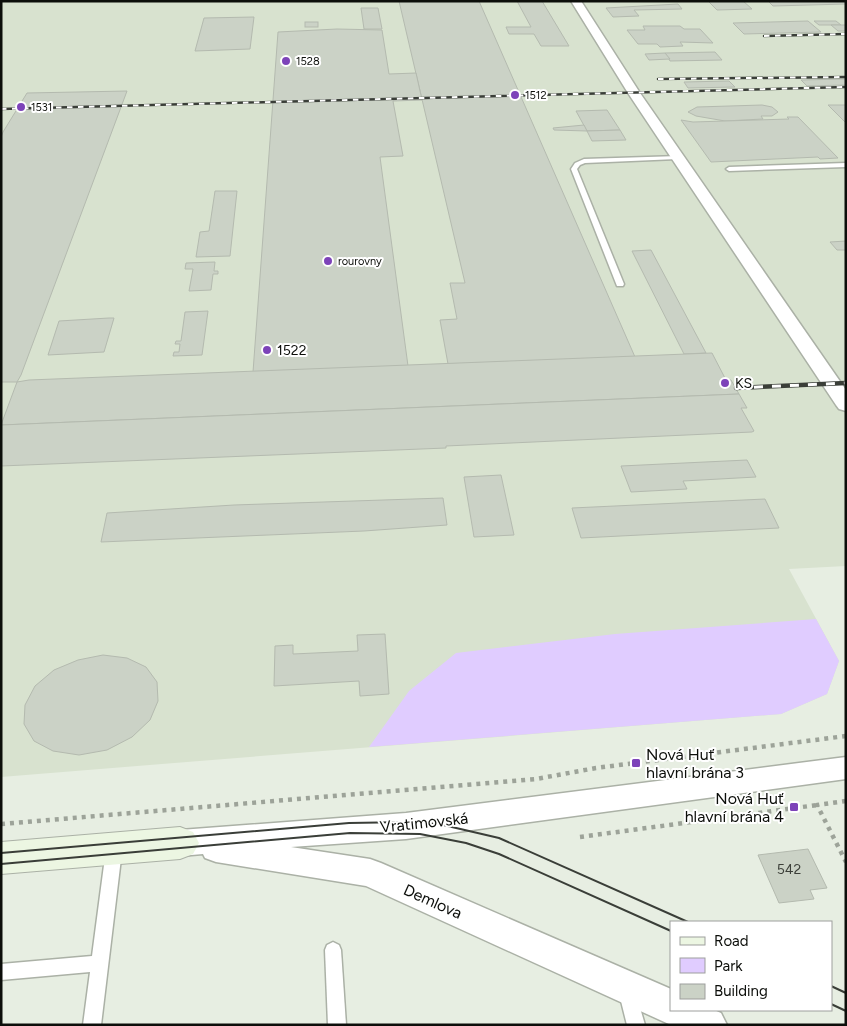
<svg xmlns="http://www.w3.org/2000/svg" width="847" height="1026" font-family="Figtree,sans-serif">
<style>
.built{fill:#d8e2cf}
.green{fill:#e0ccff}
.building{fill:#cbd2c6;stroke:#b4baaf}
.lines{fill:none;stroke-linecap:round;stroke-linejoin:round}
.lane-casing{stroke:#abb1a6;stroke-width:3}
.street-casing{stroke:#abb1a6;stroke-width:3}
.secondary-casing{stroke:#abb1a6;stroke-width:2}
.path{stroke:#9da399;stroke-width:4.5;stroke-dasharray:4 5;stroke-linecap:butt}
.lane{fill:#fff;fill-rule:evenodd}
.street{fill:#fff;fill-rule:evenodd}
.secondary{fill:#ecf6e2;fill-rule:evenodd}
.tram{stroke:#3a3e38;stroke-width:2}
.rail-far1-casing{stroke:#3a3e38;stroke-width:2.5}
.rail-casing{stroke:#3a3e38;stroke-width:4.5}
.rail-far1{stroke:#fff;stroke-width:2;stroke-dasharray:5.5;stroke-linecap:butt}
.rail{stroke:#fff;stroke-width:3;stroke-dasharray:9;stroke-linecap:butt}
.poi-dot{fill:#7d43b9;stroke:#fff;stroke-width:2}
.labels{text-anchor:middle;stroke-width:4;stroke-linejoin:round;paint-order:stroke}
.far-poi-label{font-size:11px;fill:#0c0e0a;stroke:#fff;text-anchor:start}
.poi-label{font-size:14px;fill:#0c0e0a;stroke:#fff;text-anchor:start}
.near-number-label{font-size:14px;fill:#3c3f39}
.near-poi-label{font-size:16px;fill:#0c0e0a;stroke:#fff;text-anchor:start}
.near-street-label{font-size:16px;fill:#0c0e0a;stroke:#fff}
</style>
<rect width="100%" height="100%" fill="#e7eee2"/>
<path class="built" d="M 1,1 L 846,1 L 846,566 L 789,569 L 839,661 L 827,694 L 781,714 L 1,777 Z"/>
<path class="green" d="M 816,619 L 839,661 L 827,694 L 781,714 L 369,747 L 409,691 L 456,653 L 615,634 Z"/>
<g class="building">
<path d="M 399,1 L 479,1 L 635,357 L 448,364 L 440,320 L 457,319 L 450,283 L 465,283 Z"/>
<path d="M 517,1 L 542,1 L 569,46 L 541,46 L 534,34 L 509,34 L 506,27 L 531,27 Z"/>
<path d="M 708,1 L 743,1 L 752,9 L 717,10 Z"/>
<path d="M 768,1 L 846,1 L 846,4 L 773,6 Z"/>
<path d="M 678,4 L 682,9 L 634,10 L 639,16 L 613,17 L 606,8 Z"/>
<path d="M 361,8 L 378,8 L 382,29 L 364,29 Z"/>
<path d="M 254,17 L 250,49 L 195,51 L 204,18 Z"/>
<path d="M 808,21 L 821,32 L 744,34 L 733,23 Z"/>
<path d="M 814,21 L 836,21 L 841,25 L 819,25 Z"/>
<rect x="305" y="22" width="13" height="5"/>
<path d="M 831,25 L 846,25 L 846,31 L 838,31 Z"/>
<path d="M 643,26 L 680,26 L 684,29 L 700,29 L 713,43 L 680,42 L 683,46 L 660,47 L 657,44 L 638,44 L 627,30 L 645,30 Z"/>
<path d="M 337,29 L 382,30 L 389,74 L 416,73 L 422,100 L 393,101 L 403,156 L 380,157 L 408,366 L 253,372 L 278,32 Z"/>
<path d="M 715,52 L 722,60 L 670,61 L 665,53 Z"/>
<path d="M 665,53 L 670,59 L 649,60 L 645,54 Z"/>
<path d="M 846,79 L 846,85 L 807,86 L 801,80 Z"/>
<path d="M 729,81 L 735,87 L 688,88 L 684,82 Z"/>
<path d="M 127,91 L 21,375 L 17,382 L 1,382 L 1,137 L 3,132 L 27,93 Z"/>
<path d="M 762,105 L 772,107 L 778,112 L 772,116 L 761,116 L 763,119 L 725,121 L 696,116 L 688,112 L 697,107 Z"/>
<path d="M 828,105 L 846,105 L 846,123 Z"/>
<path d="M 607,110 L 620,130 L 587,131 L 576,111 Z"/>
<path d="M 787,117 L 798,117 L 838,158 L 820,159 L 818,157 L 711,162 L 681,120 L 693,122 L 789,119 Z"/>
<path d="M 584,125 L 587,131 L 554,130 L 553,128 Z"/>
<path d="M 620,130 L 626,140 L 592,141 L 587,131 Z"/>
<path d="M 215,191 L 237,191 L 230,256 L 196,257 L 200,232 L 209,231 Z"/>
<path d="M 846,241 L 846,250 L 837,250 L 830,242 Z"/>
<path d="M 651,250 L 706,353 L 684,354 L 632,251 Z"/>
<path d="M 215,262 L 214,271 L 218,271 L 218,274 L 213,274 L 211,290 L 189,291 L 193,269 L 185,269 L 186,263 Z"/>
<path d="M 208,311 L 202,355 L 173,356 L 174,352 L 179,352 L 180,344 L 175,344 L 176,341 L 181,341 L 185,312 Z"/>
<path d="M 109,318 L 114,318 L 104,352 L 48,355 L 59,321 Z"/>
<path d="M 712,353 L 726,380 L 731,380 L 739,394 L 1,425 L 17,382 L 29,380 Z"/>
<path d="M 739,394 L 747,408 L 741,408 L 754,431 L 752,432 L 446,446 L 446,448 L 1,466 L 1,425 Z"/>
<path d="M 747,460 L 756,477 L 683,481 L 687,489 L 631,492 L 621,466 Z"/>
<path d="M 501,475 L 514,535 L 474,537 L 464,477 Z"/>
<path d="M 443,498 L 447,525 L 364,531 L 101,542 L 107,513 L 234,505 Z"/>
<path d="M 765,499 L 779,528 L 581,538 L 572,508 Z"/>
<path d="M 385,634 L 389,694 L 360,696 L 359,681 L 274,686 L 275,646 L 293,645 L 293,654 L 358,651 L 357,635 Z"/>
<path d="M 103,655 L 127,658 L 146,667 L 157,682 L 158,701 L 150,720 L 132,737 L 107,750 L 79,755 L 53,751 L 34,741 L 24,724 L 25,705 L 35,686 L 54,670 L 78,660 Z"/>
<path d="M 808,849 L 827,888 L 810,890 L 814,899 L 779,903 L 758,855 Z"/>
</g>
<g class="lines">
<g class="lane-casing">
<g id="lane">
<path d="M 679,156 L 680,157 L 677,159 L 585,163 L 580,165 L 577,169 L 624,284 L 623,286 L 617,286 L 571,169 L 575,163 L 584,159 Z"/>
<path d="M 846,163 L 846,167 L 729,171 L 726,169 L 729,167 Z"/>
<path d="M 114,843 L 119,845 L 122,850 L 101,1025 L 83,1025 L 90,972 L 1,980 L 1,964 L 92,956 L 106,850 L 109,845 Z"/>
<path d="M 333,942 L 339,945 L 341,950 L 346,1025 L 328,1025 L 325,950 L 327,945 Z"/>
<path d="M 628,985 L 634,987 L 645,1025 L 627,1025 L 619,993 L 622,987 Z"/>
</g>
</g>
<g class="street-casing">
<g id="street">
<path d="M 571,1 L 581,1 L 640,93 L 846,390 L 846,411 L 839,409 L 836,405 L 628,93 Z"/>
<path d="M 846,757 L 846,779 L 406,839 L 291,847 L 370,859 L 381,863 L 671,989 L 671,1010 L 714,1010 L 721,1013 L 727,1025 L 671,1025 L 366,886 L 216,862 L 205,858 L 203,854 L 180,856 L 169,852 L 165,843 L 169,834 L 180,830 L 406,813 Z"/>
</g>
</g>
<g class="secondary-casing">
<path id="secondary" d="M 180,827 L 193,832 L 199,843 L 193,854 L 180,859 L 1,874 L 1,842 Z"/>
</g>
<g class="path">
<path d="M 846,801 L 817,805 L 846,862"/>
<path d="M 1,824 L 536,779 L 596,768 L 846,736"/>
<path d="M 580,837 L 817,805"/>
</g>
<use href="#lane" class="lane"/>
<use href="#street" class="street"/>
<use href="#secondary" class="secondary"/>
<g class="tram">
<path d="M 1,853 L 349,823 L 409,822 L 439,824 L 499,838 L 688,922"/>
<path d="M 1,864 L 350,833 L 420,834 L 466,843 L 499,854 L 671,931"/>
<path d="M 831,986 L 846,993"/>
<path d="M 831,1004 L 846,1011"/>
</g>
<g class="rail-far1-casing">
<g id="rail-far1">
<path d="M 764,36 L 846,34"/>
<path d="M 658,79 L 846,77"/>
<path d="M 1,109 L 846,87"/>
</g>
</g>
<g class="rail-casing">
<path id="rail" d="M 736,388 L 846,383"/>
</g>
<use href="#rail-far1" class="rail-far1"/>
<use href="#rail" class="rail"/>
</g>
<g class="poi-dot">
<circle cx="286" cy="61" r="5"/>
<circle cx="515" cy="95" r="5"/>
<circle cx="21" cy="107" r="5"/>
<circle cx="328" cy="261" r="5"/>
<circle cx="267" cy="350" r="5"/>
<circle cx="725" cy="383" r="5"/>
<rect x="631" y="758" width="10" height="10" rx="2.5"/>
<rect x="789" y="802" width="10" height="10" rx="2.5"/>
</g>
<g class="labels">
<g class="far-poi-label">
<text x="296" y="65">1528</text>
<text x="525" y="99">1512</text>
<text x="31" y="111">1531</text>
<text x="338" y="265">rourovny</text>
</g>
<g class="poi-label">
<text x="277" y="355">1522</text>
<text x="735" y="388">KS</text>
</g>
<g class="near-number-label">
<text x="789" y="874">542</text>
</g>
<g class="near-poi-label">
<text x="646" y="760">Nová Huť<tspan x="646" dy="18">hlavní brána 3</tspan></text>
<text x="784" y="804" text-anchor="end">Nová Huť<tspan x="784" dy="18">hlavní brána 4</tspan></text>
</g>
<g class="near-street-label">
<text transform="translate(424 822) rotate(-6)" y="6">Vratimovská</text>
<text transform="translate(433 901) rotate(24)" y="6">Demlova</text>
</g>
</g>
<rect width="847" height="1026" fill="none" stroke="#0c0e0a" stroke-width="5"/>
<rect x="670" y="921" width="162" height="90" fill="#ffffff" stroke="#9e9f9d"/>
<rect x="680" y="937" width="25" height="8" fill="#ecf6e2" stroke="#9e9f9d"/>
<text x="714" y="946" font-size="15" fill="#0c0e0a">Road</text>
<rect x="680" y="958" width="25" height="15" fill="#e0ccff" stroke="#9e9f9d"/>
<text x="714" y="971" font-size="15" fill="#0c0e0a">Park</text>
<rect x="680" y="984" width="25" height="15" fill="#cbd2c6" stroke="#9e9f9d"/>
<text x="714" y="996" font-size="15" fill="#0c0e0a">Building</text>
</svg>
